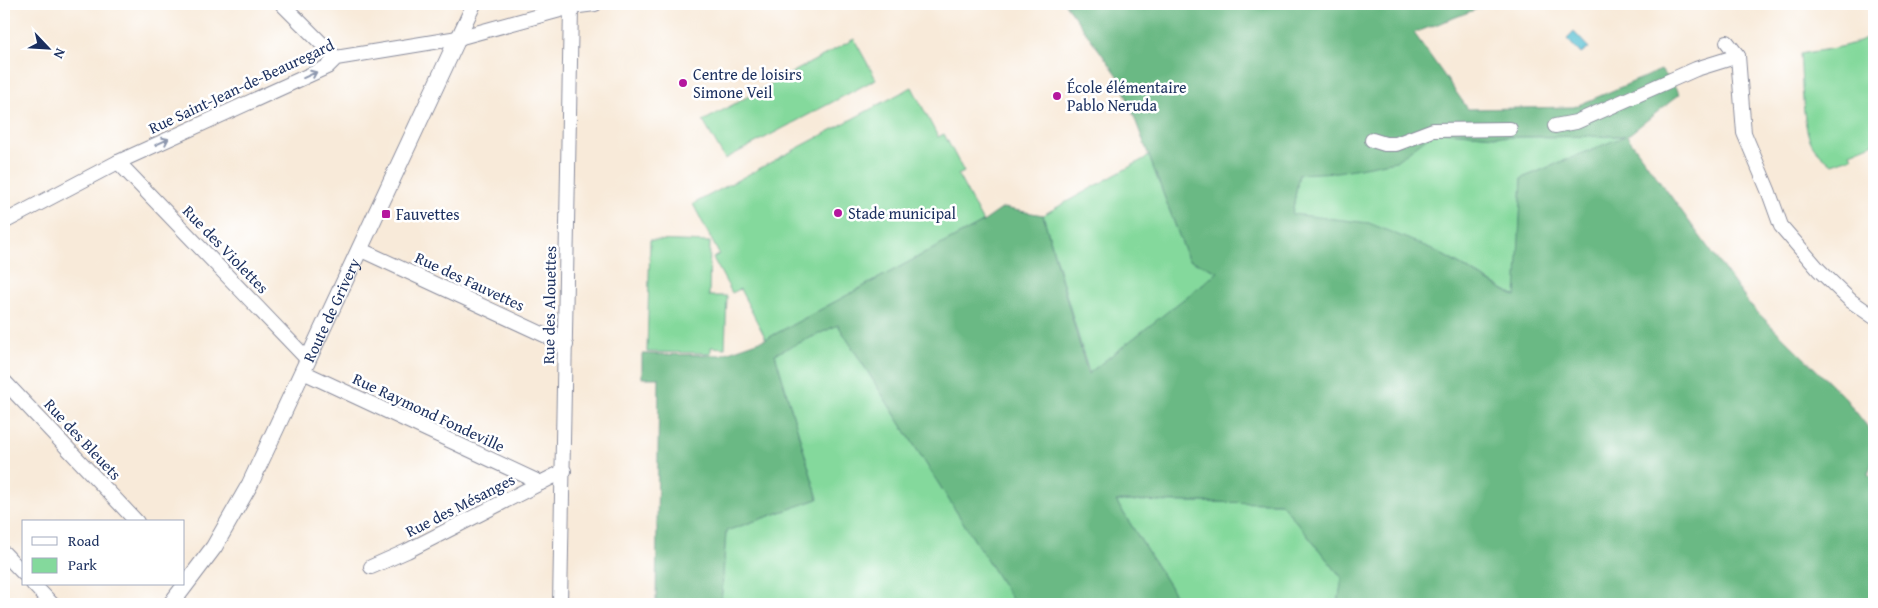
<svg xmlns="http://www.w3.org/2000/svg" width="1878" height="608" font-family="'Gentium Book Plus',serif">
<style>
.green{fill:#84d99c;stroke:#50847d}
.forest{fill:#6bb984;stroke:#437471;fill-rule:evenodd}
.water{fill:#56c0d2;stroke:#387898}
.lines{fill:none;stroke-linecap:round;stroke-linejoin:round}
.minor-casing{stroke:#8a8c9c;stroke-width:16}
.tertiary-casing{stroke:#8a8c9c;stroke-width:18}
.minor{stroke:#fff;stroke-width:14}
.tertiary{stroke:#fff;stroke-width:16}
.oneway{stroke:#8d97ae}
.poi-dot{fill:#b5179e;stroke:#fff;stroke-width:2}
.labels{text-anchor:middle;stroke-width:5;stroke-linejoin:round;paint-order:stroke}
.poi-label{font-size:16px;fill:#1b2f5e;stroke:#fff;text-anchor:start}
.street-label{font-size:16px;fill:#1b2f5e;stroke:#fff}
</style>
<rect width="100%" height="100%" fill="#fff"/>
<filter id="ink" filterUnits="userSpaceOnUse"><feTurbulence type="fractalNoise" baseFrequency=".02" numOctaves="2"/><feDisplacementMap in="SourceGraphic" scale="10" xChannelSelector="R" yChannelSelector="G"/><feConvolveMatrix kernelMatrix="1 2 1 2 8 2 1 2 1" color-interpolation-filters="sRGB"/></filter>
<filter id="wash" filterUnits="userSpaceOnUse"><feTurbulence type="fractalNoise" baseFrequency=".0096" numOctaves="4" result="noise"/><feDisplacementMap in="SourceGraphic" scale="20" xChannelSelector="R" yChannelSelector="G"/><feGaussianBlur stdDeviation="1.12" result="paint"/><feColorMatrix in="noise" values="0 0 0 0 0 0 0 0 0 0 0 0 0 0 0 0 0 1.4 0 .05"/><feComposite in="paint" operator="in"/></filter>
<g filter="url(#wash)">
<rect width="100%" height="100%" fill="#f8ead9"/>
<g class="green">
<path d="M 1874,33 L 1874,143 L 1850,153 L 1852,157 L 1832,164 C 1825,158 1815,151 1811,142 C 1802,125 1802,75 1800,54 C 1825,49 1853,48 1874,33 Z"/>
<path d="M 854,39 L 876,79 L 725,159 L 703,121 Z"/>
<path d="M 912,87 L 938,137 L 944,134 L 964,172 L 958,175 L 983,222 L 766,339 L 740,289 L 732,293 L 713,258 L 719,254 L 693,204 Z"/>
<path d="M 1436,131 L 1508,137 L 1627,136 L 1522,178 L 1517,297 L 1432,249 L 1292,214 L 1299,174 Z"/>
<path d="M 1149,156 L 1188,259 L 1219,272 L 1089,373 L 1043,215 Z"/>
<path d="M 650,240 L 710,242 L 709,296 L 727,296 L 725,348 L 711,347 L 711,353 L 647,352 Z"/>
<path d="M 838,325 L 1015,604 L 721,604 L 726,531 L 818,499 L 775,354 Z"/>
<path d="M 1116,501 L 1281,503 L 1342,578 L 1338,604 L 1181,604 Z"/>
</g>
<path class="forest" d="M 1065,4 L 1490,4 L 1414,33 L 1468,109 L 1574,107 L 1661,70 L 1680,94 L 1627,136 L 1750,305 L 1845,398 L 1874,435 L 1874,456 L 1868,475 L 1874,476 L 1874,604 L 1338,604 L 1342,578 L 1281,503 L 1116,501 L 1181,604 L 1015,604 L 838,325 L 775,354 L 818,499 L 726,531 L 721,604 L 656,604 L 659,378 L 642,378 L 642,354 L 720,355 L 766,339 L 983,222 L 1003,208 L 1043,215 L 1088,374 L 1218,272 L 1188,259 L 1119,77 ZM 1436,131 L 1508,137 L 1625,136 L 1522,178 L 1516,297 L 1432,249 L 1369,223 L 1292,214 L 1299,174 L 1338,172 L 1396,161 Z"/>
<path class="water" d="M 1574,32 L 1589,48 L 1581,54 L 1567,39 Z"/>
</g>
<g filter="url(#ink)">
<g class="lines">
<g class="minor-casing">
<g id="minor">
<path d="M 282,4 L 336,58"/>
<path d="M 458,38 L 474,4"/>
<path d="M 1727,42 L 1738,56 L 1744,133 L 1768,190 L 1781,226 L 1819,270 L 1851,301 L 1874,317"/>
<path d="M 1555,126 L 1576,122 L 1696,69 L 1738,56"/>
<path d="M 1372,140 L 1385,144 L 1396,144 L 1433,130 L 1510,129"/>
<path d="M 118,162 L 308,360"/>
<path d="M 4,222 L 118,162 L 327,67 L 336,58 L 458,38 L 571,7 L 595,4"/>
<path d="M 359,249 L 566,345"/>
<path d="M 303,372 L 541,483"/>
<path d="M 4,381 L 137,522"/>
<path d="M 4,553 L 24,574"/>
<path d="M 371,567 L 407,551 L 564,471"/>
<path d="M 33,584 L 52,604"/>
<path d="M 560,604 L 571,7"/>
</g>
</g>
<g class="tertiary-casing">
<g id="tertiary">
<path id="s1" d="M 171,604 L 214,547 L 250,484 L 458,38"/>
</g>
</g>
<use href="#minor" class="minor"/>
<use href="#tertiary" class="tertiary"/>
</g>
<defs><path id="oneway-shaft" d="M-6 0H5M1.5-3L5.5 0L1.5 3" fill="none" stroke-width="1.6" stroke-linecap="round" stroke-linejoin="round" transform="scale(1.25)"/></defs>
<g class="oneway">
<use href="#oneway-shaft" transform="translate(310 75) rotate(-24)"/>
<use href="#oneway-shaft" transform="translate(162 142) rotate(-25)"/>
</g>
</g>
<g class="poi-dot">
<circle cx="683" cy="83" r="5"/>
<circle cx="1057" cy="96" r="5"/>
<circle cx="838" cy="213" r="5"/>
<rect x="381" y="209" width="10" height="10" rx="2.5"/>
</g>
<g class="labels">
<g class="poi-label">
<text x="693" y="80">Centre de loisirs<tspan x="693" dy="18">Simone Veil</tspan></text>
<text x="1067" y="93">École élémentaire<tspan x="1067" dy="18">Pablo Neruda</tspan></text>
<text x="848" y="219">Stade municipal</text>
<text x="396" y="220">Fauvettes</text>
</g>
<g class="street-label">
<text transform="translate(241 86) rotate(-25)" y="6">Rue Saint-Jean-de-Beauregard</text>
<text transform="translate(226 249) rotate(46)" y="6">Rue des Violettes</text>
<text transform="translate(470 281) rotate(25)" y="6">Rue des Fauvettes</text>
<text transform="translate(549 305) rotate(-89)" y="6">Rue des Alouettes</text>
<text dy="6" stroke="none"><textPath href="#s1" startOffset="336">Route de Grivery</textPath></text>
<text transform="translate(429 412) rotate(25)" y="6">Rue Raymond Fondeville</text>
<text transform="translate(83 439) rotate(47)" y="6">Rue des Bleuets</text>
<text transform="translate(460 505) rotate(-27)" y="6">Rue des Mésanges</text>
</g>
</g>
<rect width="1878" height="608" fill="none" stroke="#fff" stroke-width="20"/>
<rect x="22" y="520" width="162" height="65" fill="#ffffff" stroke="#a4acbf"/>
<rect x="32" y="537" width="25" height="8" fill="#ffffff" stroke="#a4acbf"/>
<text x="68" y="546" font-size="15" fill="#1b2f5e">Road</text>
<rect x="32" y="558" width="25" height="15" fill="#84d99c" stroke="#a4acbf"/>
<text x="68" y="570" font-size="15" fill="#1b2f5e">Park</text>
<g transform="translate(48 48) rotate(115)" stroke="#ffffff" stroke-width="4" paint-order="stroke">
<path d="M0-4L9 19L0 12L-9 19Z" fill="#1b2f5e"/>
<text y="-8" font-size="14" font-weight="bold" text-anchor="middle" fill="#1b2f5e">N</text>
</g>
</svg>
